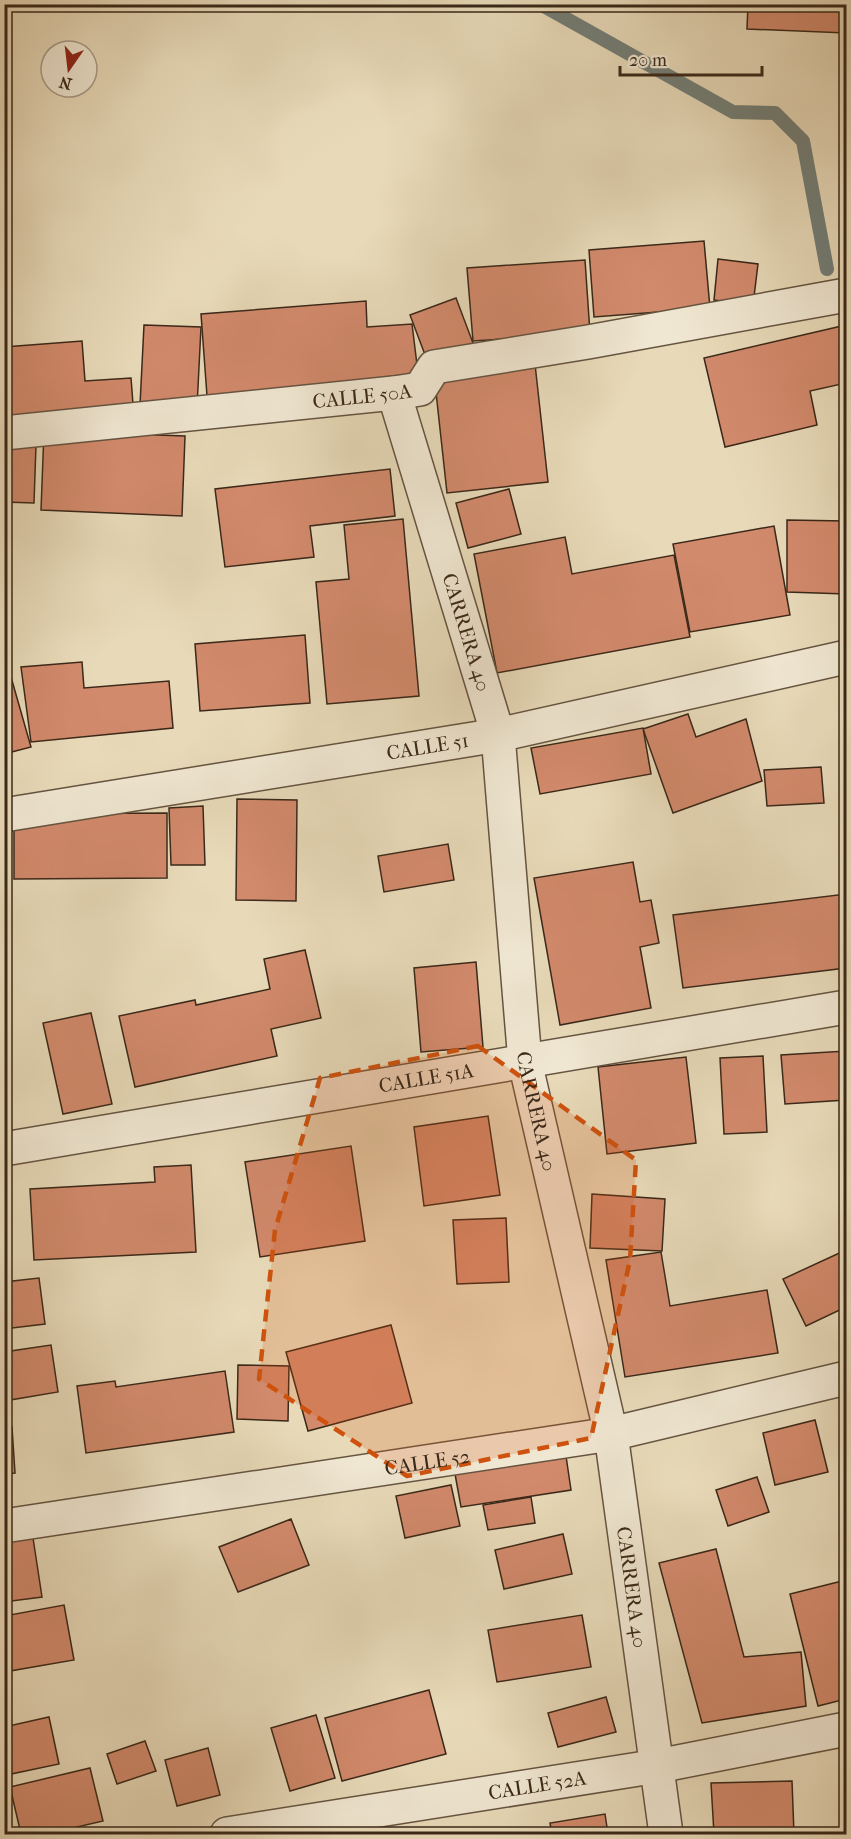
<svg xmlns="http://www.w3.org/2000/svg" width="851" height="1839" font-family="'IM FELL French Canon',serif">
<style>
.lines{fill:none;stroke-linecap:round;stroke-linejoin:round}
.stream{stroke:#737f78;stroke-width:14}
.building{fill:#d28a6c;stroke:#3a2819;stroke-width:1.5}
.minor-casing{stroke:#665441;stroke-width:36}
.minor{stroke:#f0e7d2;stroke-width:33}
.marked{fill:#ce520e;fill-opacity:0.2;stroke:#ce520e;stroke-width:4.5;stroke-dasharray:12 8;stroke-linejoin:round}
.labels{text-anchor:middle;stroke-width:4.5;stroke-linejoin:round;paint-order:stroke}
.street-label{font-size:20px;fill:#3a2819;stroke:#f0e7d2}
</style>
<rect width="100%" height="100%" fill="#e8dab9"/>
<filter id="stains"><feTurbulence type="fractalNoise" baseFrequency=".00333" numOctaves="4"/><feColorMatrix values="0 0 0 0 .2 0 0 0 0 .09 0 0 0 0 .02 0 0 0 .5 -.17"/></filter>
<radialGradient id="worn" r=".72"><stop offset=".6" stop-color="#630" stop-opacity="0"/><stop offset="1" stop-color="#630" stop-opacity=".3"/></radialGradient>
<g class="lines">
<path class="stream" d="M 540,4 L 733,112 L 775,113 L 803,141 L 827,269"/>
</g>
<g class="building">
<path d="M 748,4 L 846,4 L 846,33 L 747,29 Z"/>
<path d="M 704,241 L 710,308 L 594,317 L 589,250 Z"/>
<path d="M 718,259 L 758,264 L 753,305 L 714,300 Z"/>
<path d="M 585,260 L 590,333 L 473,341 L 467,268 Z"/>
<path d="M 456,298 L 473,343 L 427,360 L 410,315 Z"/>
<path d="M 366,301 L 367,327 L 412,324 L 419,381 L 207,396 L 201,314 Z"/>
<path d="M 144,325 L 201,327 L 197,407 L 140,405 Z"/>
<path d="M 846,325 L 846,383 L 810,391 L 817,425 L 725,447 L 704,358 Z"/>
<path d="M 82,341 L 85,381 L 131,378 L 134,417 L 4,427 L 4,347 Z"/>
<path d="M 535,364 L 548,482 L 447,493 L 434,374 Z"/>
<path d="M 44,431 L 185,436 L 182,516 L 41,510 Z"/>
<path d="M 4,444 L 36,445 L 34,503 L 4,502 Z"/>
<path d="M 390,469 L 395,516 L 310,526 L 314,557 L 225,567 L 215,489 Z"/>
<path d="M 509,489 L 521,534 L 468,548 L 456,503 Z"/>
<path d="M 403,519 L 419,696 L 327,704 L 316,582 L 349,579 L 344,525 Z"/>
<path d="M 787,520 L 846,521 L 846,594 L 787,592 Z"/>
<path d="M 774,526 L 790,615 L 690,632 L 673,544 Z"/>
<path d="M 565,537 L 572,574 L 674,555 L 690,637 L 497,673 L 474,554 Z"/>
<path d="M 305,635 L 310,703 L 200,711 L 195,644 Z"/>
<path d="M 82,662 L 84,688 L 169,681 L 173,728 L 31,742 L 21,667 Z"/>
<path d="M 7,663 L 31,747 L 4,754 L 4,664 Z"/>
<path d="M 688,714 L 696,737 L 746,719 L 762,781 L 673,813 L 643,729 Z"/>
<path d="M 643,728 L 651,774 L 540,794 L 531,748 Z"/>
<path d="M 821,767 L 824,803 L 767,806 L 764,770 Z"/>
<path d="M 237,799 L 297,800 L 296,901 L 236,900 Z"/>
<path d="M 203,806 L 205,865 L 171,865 L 169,808 Z"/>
<path d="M 167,813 L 167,878 L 14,879 L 14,814 Z"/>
<path d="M 448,844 L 454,880 L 384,892 L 378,856 Z"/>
<path d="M 633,862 L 640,902 L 651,900 L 659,943 L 640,947 L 651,1008 L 560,1025 L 534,878 Z"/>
<path d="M 846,894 L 846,968 L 683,988 L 673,915 Z"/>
<path d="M 305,950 L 321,1018 L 271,1029 L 277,1056 L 135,1087 L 119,1016 L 195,1000 L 196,1005 L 270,989 L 264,959 Z"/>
<path d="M 476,962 L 483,1047 L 421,1052 L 414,968 Z"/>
<path d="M 91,1013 L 112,1104 L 63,1114 L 43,1023 Z"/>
<path d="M 846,1051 L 846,1100 L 785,1104 L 781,1055 Z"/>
<path d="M 763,1056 L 767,1132 L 724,1134 L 720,1058 Z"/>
<path d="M 686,1057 L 696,1143 L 607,1154 L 598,1067 Z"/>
<path d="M 4,1081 L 10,1132 L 4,1132 Z"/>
<path d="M 488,1116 L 500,1195 L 424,1206 L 414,1127 Z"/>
<path d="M 351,1146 L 365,1241 L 260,1257 L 245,1162 Z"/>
<path d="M 191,1165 L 196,1252 L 34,1260 L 30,1189 L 155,1182 L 154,1167 Z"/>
<path d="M 592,1194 L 665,1199 L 662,1251 L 590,1248 Z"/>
<path d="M 506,1218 L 509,1282 L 457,1284 L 453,1220 Z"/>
<path d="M 846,1250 L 846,1307 L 806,1326 L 783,1279 Z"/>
<path d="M 661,1252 L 670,1306 L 767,1290 L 778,1353 L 625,1377 L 606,1260 Z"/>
<path d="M 39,1278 L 45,1324 L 4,1329 L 4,1282 Z"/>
<path d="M 391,1325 L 412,1403 L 308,1431 L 286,1352 Z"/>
<path d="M 51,1345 L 58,1392 L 4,1401 L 4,1352 Z"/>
<path d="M 238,1365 L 289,1366 L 288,1421 L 237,1419 Z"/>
<path d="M 225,1371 L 234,1432 L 86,1453 L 77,1386 L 115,1381 L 116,1387 Z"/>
<path d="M 815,1420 L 828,1472 L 775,1485 L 763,1433 Z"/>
<path d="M 12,1427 L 15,1473 L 4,1474 L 4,1428 Z"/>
<path d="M 566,1456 L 571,1490 L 461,1507 L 455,1474 Z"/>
<path d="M 757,1477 L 769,1512 L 728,1526 L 716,1490 Z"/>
<path d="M 451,1485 L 460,1526 L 405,1538 L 396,1496 Z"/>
<path d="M 531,1497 L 535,1523 L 488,1530 L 483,1505 Z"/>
<path d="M 291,1519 L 309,1565 L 238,1592 L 219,1547 Z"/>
<path d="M 563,1534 L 572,1574 L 504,1589 L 495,1550 Z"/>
<path d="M 33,1538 L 42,1597 L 4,1602 L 4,1542 Z"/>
<path d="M 716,1549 L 744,1657 L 801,1652 L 806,1706 L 702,1723 L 659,1563 Z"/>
<path d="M 846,1580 L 846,1699 L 818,1706 L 790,1594 Z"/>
<path d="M 64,1605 L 74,1660 L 4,1672 L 4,1616 Z"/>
<path d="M 582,1615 L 591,1667 L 497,1682 L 488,1630 Z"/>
<path d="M 429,1690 L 446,1754 L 342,1781 L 325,1718 Z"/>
<path d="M 606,1697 L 616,1732 L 558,1747 L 548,1713 Z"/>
<path d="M 316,1715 L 335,1778 L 290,1791 L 271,1728 Z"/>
<path d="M 49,1717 L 59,1764 L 11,1774 L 4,1746 L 4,1727 Z"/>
<path d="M 145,1741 L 156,1771 L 117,1784 L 107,1754 Z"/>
<path d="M 208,1748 L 220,1795 L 177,1806 L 165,1760 Z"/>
<path d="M 90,1768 L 103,1821 L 47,1834 L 21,1834 L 10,1787 Z"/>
<path d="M 792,1781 L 794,1834 L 714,1834 L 711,1783 Z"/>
<path d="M 605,1814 L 608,1834 L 552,1834 L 550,1823 Z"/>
</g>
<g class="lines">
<g class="minor-casing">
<g id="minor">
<path id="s1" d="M 394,393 L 498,735 L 525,1062 L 611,1434 L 666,1834"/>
<path id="s2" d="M 4,433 L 394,393 L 420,389 L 434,367 L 588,342 L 846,295"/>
<path id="s3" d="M 4,815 L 498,735 L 846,657"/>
<path id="s4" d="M 4,1149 L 846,1007"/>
<path id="s5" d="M 4,1526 L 611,1434 L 846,1378"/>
<path id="s6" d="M 227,1834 L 658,1766 L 846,1729"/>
</g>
</g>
<use href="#minor" class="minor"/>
</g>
<path class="marked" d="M 478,1046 L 636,1160 L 630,1260 L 591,1438 L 407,1476 L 259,1379 L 275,1230 L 320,1078 Z"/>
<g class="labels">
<g class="street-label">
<text dy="7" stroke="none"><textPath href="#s2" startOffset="360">CALLE 50A</textPath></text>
<text dy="7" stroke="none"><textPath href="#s1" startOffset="250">CARRERA 40</textPath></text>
<text dy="7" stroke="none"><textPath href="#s3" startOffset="429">CALLE 51</textPath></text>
<text dy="7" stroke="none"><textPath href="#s4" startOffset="428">CALLE 51A</textPath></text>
<text dy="7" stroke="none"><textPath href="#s1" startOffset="736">CARRERA 40</textPath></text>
<text dy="7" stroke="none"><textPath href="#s5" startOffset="428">CALLE 52</textPath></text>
<text dy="7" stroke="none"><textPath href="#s1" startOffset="1222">CARRERA 40</textPath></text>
<text dy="7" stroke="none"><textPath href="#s6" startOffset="314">CALLE 52A</textPath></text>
</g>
</g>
<rect width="851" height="1839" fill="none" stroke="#e8dab9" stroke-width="24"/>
<rect x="6" y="6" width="839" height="1827" fill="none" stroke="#3a2819" stroke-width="3"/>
<rect x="12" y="12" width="827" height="1815" fill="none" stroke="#3a2819" stroke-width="1.5"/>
<g transform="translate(69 69) rotate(194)"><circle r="28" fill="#f0e7d2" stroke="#a79b88" stroke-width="1.5"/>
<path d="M0-4.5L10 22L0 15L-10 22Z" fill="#8f2418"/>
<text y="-9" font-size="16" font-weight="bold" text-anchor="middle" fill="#3a2819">N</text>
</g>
<path d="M620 66v9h142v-9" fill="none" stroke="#3a2819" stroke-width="3"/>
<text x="629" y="66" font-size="18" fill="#3a2819" stroke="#f0e7d2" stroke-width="4.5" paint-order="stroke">20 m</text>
<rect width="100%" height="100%" filter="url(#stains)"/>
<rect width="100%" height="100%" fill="url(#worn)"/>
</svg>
